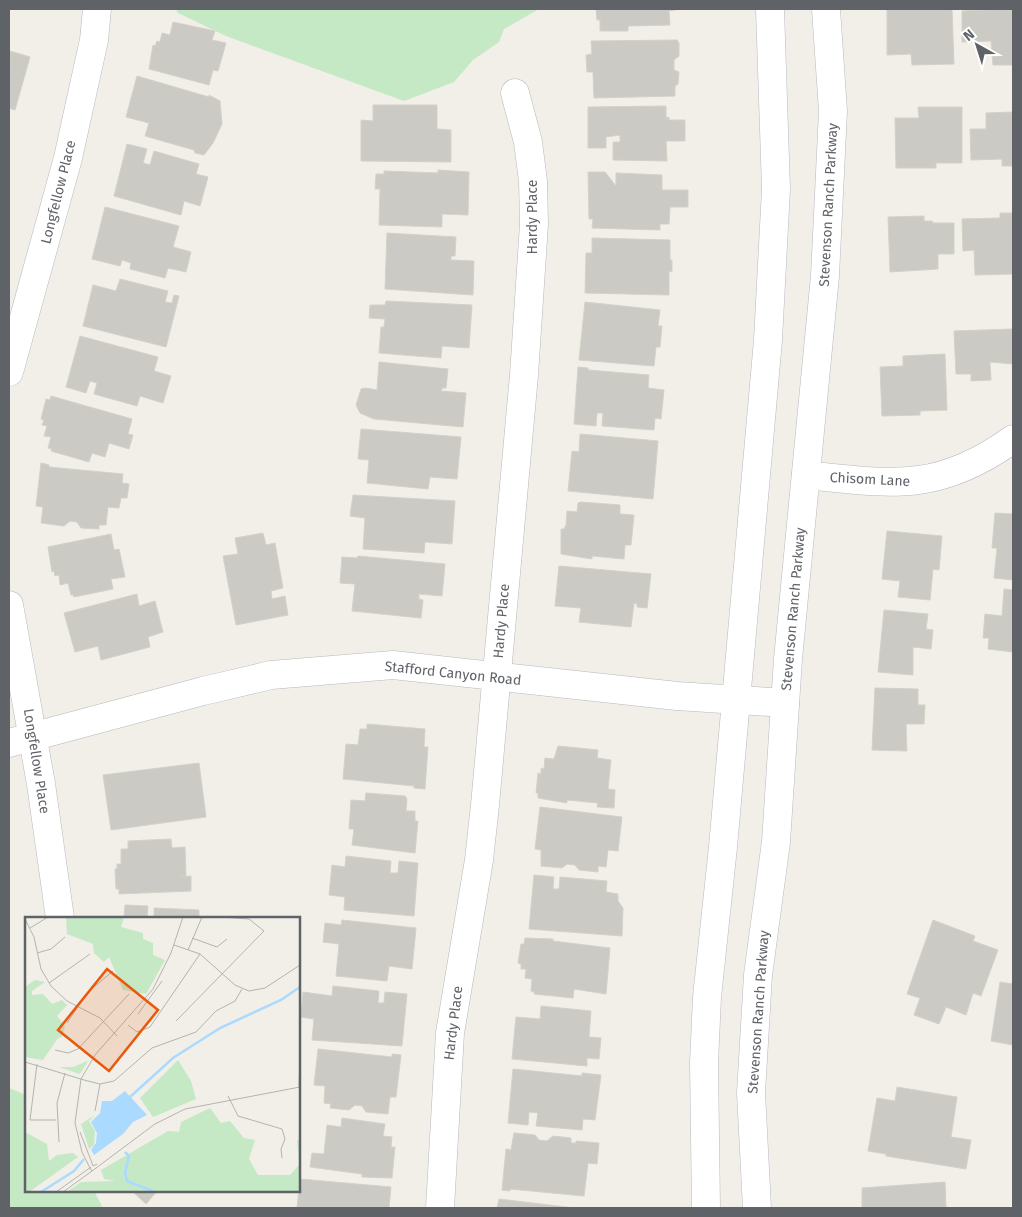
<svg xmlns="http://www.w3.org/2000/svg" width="1022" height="1217" font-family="'Fira Sans',sans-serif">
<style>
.green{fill:#c5e8c5}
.building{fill:#cccac5;stroke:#d6d1c6}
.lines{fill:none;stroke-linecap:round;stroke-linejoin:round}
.minor-casing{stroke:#b5b8bc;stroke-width:29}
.tertiary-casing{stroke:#b5b8bc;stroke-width:29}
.secondary-casing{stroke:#b6babf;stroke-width:29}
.minor{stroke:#fff;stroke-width:28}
.tertiary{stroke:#fff;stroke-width:28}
.secondary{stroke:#fff;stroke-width:28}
.labels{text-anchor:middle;stroke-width:4;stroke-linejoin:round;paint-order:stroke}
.street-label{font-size:14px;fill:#5f6368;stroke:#fff}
.inset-river{fill:none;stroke:#aadaff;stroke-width:2.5}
.inset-road{fill:none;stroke:#b3b3b1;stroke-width:1}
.view{fill:#e8590c;fill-opacity:0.15;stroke:#e8590c;stroke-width:2.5}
.inset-edge{fill:none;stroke:#5f6368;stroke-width:2.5}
</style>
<rect width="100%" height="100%" fill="#f1efe8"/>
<g class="green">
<path d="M 176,9 L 539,9 L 504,29 L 499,42 L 473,60 L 454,82 L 404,101 L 226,36 L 178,13 Z"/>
<path d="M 9,1088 L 26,1095 L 26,1191 L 94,1191 L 103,1208 L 9,1208 Z"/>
</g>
<g class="building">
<path d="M 596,9 L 680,9 L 669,11 L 670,25 L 628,26 L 628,31 L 600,31 L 600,20 L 597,20 Z"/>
<path d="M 887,9 L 952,9 L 954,64 L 912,65 L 911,54 L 887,55 Z"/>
<path d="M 1003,9 L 1013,9 L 1013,65 L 993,65 L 991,41 L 962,42 L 962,11 Z"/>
<path d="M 173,22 L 215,31 L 212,40 L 226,43 L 218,71 L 213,70 L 209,85 L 149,69 L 153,45 L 155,46 L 157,41 L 160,42 L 162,33 L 170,35 Z"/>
<path d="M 677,40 L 679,43 L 679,56 L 674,60 L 674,70 L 679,72 L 678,84 L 675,86 L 675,96 L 594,98 L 593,72 L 587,72 L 586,55 L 592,54 L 591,41 Z"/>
<path d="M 10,51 L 30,57 L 15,110 L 9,108 Z"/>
<path d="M 137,76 L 209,97 L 209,95 L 220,101 L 222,124 L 213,143 L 204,155 L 195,153 L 194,150 L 145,136 L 149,123 L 126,117 Z"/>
<path d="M 373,105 L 437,105 L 437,129 L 451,130 L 451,162 L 361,161 L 361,120 L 373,121 Z"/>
<path d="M 666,106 L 666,118 L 669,117 L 669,120 L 685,120 L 685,141 L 666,141 L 667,161 L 613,160 L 613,142 L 620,142 L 620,135 L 606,137 L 606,148 L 588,148 L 588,107 Z"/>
<path d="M 918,107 L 962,107 L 962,163 L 936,163 L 936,168 L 896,168 L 895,118 L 919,118 Z"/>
<path d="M 1013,112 L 1013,166 L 1002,166 L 1002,159 L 971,160 L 970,129 L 986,129 L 986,113 Z"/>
<path d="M 127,144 L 147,149 L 143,163 L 150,165 L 154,151 L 199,164 L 196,174 L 208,177 L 200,206 L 184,201 L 181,215 L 114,196 Z"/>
<path d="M 438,170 L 469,172 L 468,215 L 442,214 L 442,227 L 379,225 L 380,189 L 375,189 L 376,174 L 384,174 L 384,171 L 438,173 Z"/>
<path d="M 588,172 L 605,172 L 616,186 L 616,173 L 662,175 L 662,190 L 688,190 L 688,207 L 670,207 L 669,224 L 660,224 L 660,230 L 592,228 L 593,219 L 589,219 Z"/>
<path d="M 105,207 L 179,226 L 173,247 L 191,252 L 186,272 L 168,268 L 165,278 L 130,269 L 131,263 L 122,260 L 120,266 L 92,259 Z"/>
<path d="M 1000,213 L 1013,213 L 1013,274 L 975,275 L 974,250 L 963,251 L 962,219 L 1000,218 Z"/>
<path d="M 924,216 L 924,221 L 932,221 L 933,223 L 954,223 L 954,254 L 938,254 L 938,269 L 890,272 L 888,217 Z"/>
<path d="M 387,233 L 456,237 L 455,256 L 451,256 L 451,260 L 474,261 L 473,295 L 385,289 Z"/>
<path d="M 592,238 L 670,240 L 670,260 L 672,260 L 672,272 L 669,271 L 669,295 L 585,293 L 586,253 L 592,253 Z"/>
<path d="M 120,279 L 168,291 L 165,302 L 172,303 L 174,295 L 179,296 L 166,347 L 83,326 L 93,285 L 116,291 Z"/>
<path d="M 386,301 L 472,305 L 469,348 L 442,346 L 441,358 L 379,353 L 381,327 L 384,327 L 385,319 L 369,318 L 370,305 L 385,305 Z"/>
<path d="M 585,302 L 660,310 L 658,326 L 662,326 L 660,347 L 656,347 L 654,366 L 579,360 Z"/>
<path d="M 1013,329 L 1013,364 L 990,362 L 991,380 L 971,381 L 971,374 L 956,374 L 954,331 Z"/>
<path d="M 80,336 L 158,357 L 154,371 L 171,376 L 163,403 L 140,396 L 137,406 L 94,394 L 97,383 L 90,381 L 86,393 L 66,387 Z"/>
<path d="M 945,354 L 947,410 L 920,411 L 920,415 L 882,416 L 880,367 L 903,366 L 903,356 Z"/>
<path d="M 379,362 L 448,369 L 446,388 L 442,388 L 441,391 L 466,393 L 463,427 L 374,419 L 360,413 L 356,405 L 361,389 L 365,388 L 377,390 Z"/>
<path d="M 578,367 L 588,368 L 588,370 L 649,375 L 648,388 L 664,390 L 661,419 L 655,418 L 654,430 L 602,426 L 603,413 L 597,413 L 596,426 L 574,424 Z"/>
<path d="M 51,396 L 132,419 L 128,434 L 133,435 L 129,449 L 109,443 L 105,457 L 92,453 L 89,462 L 51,451 L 52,449 L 48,448 L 51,437 L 44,436 L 47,426 L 42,425 L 44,420 L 41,419 L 46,399 L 50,400 Z"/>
<path d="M 361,429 L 461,437 L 457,479 L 430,477 L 428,489 L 367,483 L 369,460 L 358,459 Z"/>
<path d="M 580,434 L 658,441 L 653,499 L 568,491 L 572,451 L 579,452 Z"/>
<path d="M 41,463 L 49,465 L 49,467 L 123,474 L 122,483 L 129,484 L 127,498 L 121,498 L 119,508 L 108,507 L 106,525 L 99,525 L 99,529 L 81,528 L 77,522 L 70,521 L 64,526 L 41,523 L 43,507 L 36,506 Z"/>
<path d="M 353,495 L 455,501 L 452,544 L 425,542 L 424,553 L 363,549 L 365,518 L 350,516 Z"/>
<path d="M 581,502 L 620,505 L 620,514 L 634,515 L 631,545 L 625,545 L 624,559 L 592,556 L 592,559 L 561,554 L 561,529 L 564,529 L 566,525 L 567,511 L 577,512 L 578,503 Z"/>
<path d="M 995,513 L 1013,514 L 1013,580 L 994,578 L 997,548 L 992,548 Z"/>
<path d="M 887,531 L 942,536 L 939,570 L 933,569 L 930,600 L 898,597 L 900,581 L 882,579 Z"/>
<path d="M 263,533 L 266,545 L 275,543 L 283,588 L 271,591 L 272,599 L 285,596 L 288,615 L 236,625 L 223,556 L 238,554 L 235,538 Z"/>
<path d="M 111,534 L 114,550 L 119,549 L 125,577 L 111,579 L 113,589 L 74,597 L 73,595 L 71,595 L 68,583 L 60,585 L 59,575 L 55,576 L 54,571 L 52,572 L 48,547 Z"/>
<path d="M 358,556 L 445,564 L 442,596 L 419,594 L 419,599 L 423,600 L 421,618 L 352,611 L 355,584 L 340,583 L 342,557 L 357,558 Z"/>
<path d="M 559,566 L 651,574 L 647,608 L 637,607 L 637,604 L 634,603 L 631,627 L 579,622 L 581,608 L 555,606 Z"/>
<path d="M 1004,589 L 1013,590 L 1013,652 L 988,649 L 989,638 L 983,638 L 985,614 L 1002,616 Z"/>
<path d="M 137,594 L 139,606 L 155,601 L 163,632 L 148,637 L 150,647 L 101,660 L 98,646 L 75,652 L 64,613 Z"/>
<path d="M 884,610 L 928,614 L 926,629 L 933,630 L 931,649 L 913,647 L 913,675 L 878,672 Z"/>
<path d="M 875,688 L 918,689 L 918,705 L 925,705 L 924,724 L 906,724 L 907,751 L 872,750 Z"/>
<path d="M 367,724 L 425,729 L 424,747 L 428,747 L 425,789 L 414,788 L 414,786 L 343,779 L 346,744 L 358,745 L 360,729 L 367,729 Z"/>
<path d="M 558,746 L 598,750 L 597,758 L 611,760 L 608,789 L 615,790 L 614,808 L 597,807 L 598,803 L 567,800 L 567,803 L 538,798 L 538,793 L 536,793 L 538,773 L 541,774 L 541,768 L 544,769 L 545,758 L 554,759 Z"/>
<path d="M 199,763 L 206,817 L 111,830 L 103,775 Z"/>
<path d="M 366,793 L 405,796 L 407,799 L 406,811 L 415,811 L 415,821 L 418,821 L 415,853 L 352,845 L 354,829 L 349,829 L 351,800 L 365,801 Z"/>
<path d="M 540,807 L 622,817 L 618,851 L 608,850 L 606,867 L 598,866 L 598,872 L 579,870 L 575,865 L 567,864 L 562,868 L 541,866 L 541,850 L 535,849 Z"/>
<path d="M 171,839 L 172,848 L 185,847 L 186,876 L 181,877 L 191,876 L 191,891 L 119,894 L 119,889 L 116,889 L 115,869 L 117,869 L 117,864 L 121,864 L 121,849 L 128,849 L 128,841 Z"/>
<path d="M 346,856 L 391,861 L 390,873 L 398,873 L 399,861 L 418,863 L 414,916 L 344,910 L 345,897 L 329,895 L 332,865 L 345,867 Z"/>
<path d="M 534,875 L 554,877 L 553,889 L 559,889 L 560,877 L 607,881 L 606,892 L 618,894 L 618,901 L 623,908 L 622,936 L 529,929 Z"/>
<path d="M 125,905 L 148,906 L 147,918 L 124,918 Z"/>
<path d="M 154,908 L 199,910 L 199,918 L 154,918 Z"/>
<path d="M 342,920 L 416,928 L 412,969 L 389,966 L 387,981 L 336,976 L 339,944 L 323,942 L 325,923 L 341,925 Z"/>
<path d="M 933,920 L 975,936 L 973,941 L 998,950 L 981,996 L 973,993 L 966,1015 L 946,1007 L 939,1024 L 914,1015 L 920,998 L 907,994 Z"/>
<path d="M 525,938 L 553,939 L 553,941 L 610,948 L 606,994 L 574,989 L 573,998 L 534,994 L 534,992 L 531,991 L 532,979 L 525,978 L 526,969 L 521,969 L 521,964 L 518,963 L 521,944 L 524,944 Z"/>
<path d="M 1000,982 L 1013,984 L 1013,1045 L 991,1041 Z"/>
<path d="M 333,986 L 379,991 L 378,1003 L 384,1003 L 385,992 L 407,994 L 402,1046 L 312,1040 L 314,1019 L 301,1017 L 303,992 L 332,996 Z"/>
<path d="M 541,1006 L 591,1011 L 589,1037 L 601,1038 L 599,1059 L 587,1058 L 587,1066 L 512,1059 L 516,1017 L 540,1019 Z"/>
<path d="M 318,1049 L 392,1057 L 392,1054 L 401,1055 L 396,1097 L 390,1097 L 388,1114 L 366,1112 L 362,1106 L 355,1105 L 349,1110 L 330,1108 L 331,1104 L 324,1103 L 325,1086 L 314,1085 Z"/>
<path d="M 513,1069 L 582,1076 L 582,1073 L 601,1075 L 595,1120 L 583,1119 L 582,1130 L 536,1126 L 538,1113 L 529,1112 L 528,1125 L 508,1123 Z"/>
<path d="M 897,1087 L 957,1097 L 951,1137 L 971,1140 L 966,1169 L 886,1156 L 886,1154 L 868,1151 L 877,1098 L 895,1101 Z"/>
<path d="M 342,1118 L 385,1124 L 383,1136 L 392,1137 L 391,1147 L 395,1147 L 392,1178 L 362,1177 L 362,1174 L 310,1167 L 312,1153 L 324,1154 L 327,1125 L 341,1127 Z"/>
<path d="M 514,1133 L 535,1135 L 539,1140 L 547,1141 L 553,1136 L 571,1138 L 571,1143 L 576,1143 L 576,1141 L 599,1143 L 597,1164 L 588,1163 L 584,1196 L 510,1189 L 510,1191 L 502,1190 L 506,1149 L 511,1150 Z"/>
<path d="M 300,1179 L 391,1187 L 389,1208 L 297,1208 Z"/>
<path d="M 945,1182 L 946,1208 L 862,1208 L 862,1188 Z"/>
<path d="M 132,1191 L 157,1191 L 146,1204 Z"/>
<path d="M 499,1199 L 575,1208 L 497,1208 Z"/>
</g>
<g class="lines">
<g class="minor-casing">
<g id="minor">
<path d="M 9,372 L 68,158 L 94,40 L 97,9"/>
<path d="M 806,475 C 892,484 938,493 1013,439"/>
<path d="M 9,605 L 41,784 L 60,918"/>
<path d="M 440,1208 L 450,1033 L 479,860 L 485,805 L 524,375 L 534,224 L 533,181 L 528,142 L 515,93"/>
</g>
</g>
<g class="tertiary-casing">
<path id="tertiary" d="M 9,743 L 203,691 L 271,675 L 393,665 L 677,696 L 785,703"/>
</g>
<g class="secondary-casing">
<g id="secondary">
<path d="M 706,1208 L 704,1063 L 707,997 L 723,847 L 768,340 L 776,189 L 770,9"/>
<path d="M 757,1208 L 751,1093 L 758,975 L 776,842 L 788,659 L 825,276 L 833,111 L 826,9"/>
</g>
</g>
<use href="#minor" class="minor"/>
<use href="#tertiary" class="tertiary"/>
<use href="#secondary" class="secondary"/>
</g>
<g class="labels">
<g class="street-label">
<text transform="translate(58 192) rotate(-76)" y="5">Longfellow Place</text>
<text transform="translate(828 205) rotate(-87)" y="5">Stevenson Ranch Parkway</text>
<text transform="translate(532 217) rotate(-90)" y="5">Hardy Place</text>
<text transform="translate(870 479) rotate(3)" y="5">Chisom Lane</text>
<text transform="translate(793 609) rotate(-85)" y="5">Stevenson Ranch Parkway</text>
<text transform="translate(501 621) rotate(-85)" y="5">Hardy Place</text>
<text transform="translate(453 673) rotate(6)" y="5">Stafford Canyon Road</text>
<text transform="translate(37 761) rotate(81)" y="5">Longfellow Place</text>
<text transform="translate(758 1012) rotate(-86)" y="5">Stevenson Ranch Parkway</text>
<text transform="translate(453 1023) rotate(-83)" y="5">Hardy Place</text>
</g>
</g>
<g transform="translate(25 917)">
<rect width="275" height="275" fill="#f1efe8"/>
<path d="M 41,0 L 99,0 L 96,10 L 118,16 L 118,22 L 128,26 L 128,38 L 140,43 L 121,77 L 98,73 L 84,40 L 79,45 L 69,36 L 68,27 L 42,17 ZM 10,63 L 20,65 L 7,74 L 7,78 L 18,77 L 27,87 L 37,83 L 42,88 L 32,99 L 40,109 L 37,120 L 33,121 L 18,143 L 0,140 L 0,70 ZM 153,143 L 166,164 L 171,182 L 128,200 L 115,181 ZM 63,144 L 55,157 L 34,150 L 48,150 ZM 185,191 L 196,206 L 205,204 L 219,221 L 230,223 L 224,242 L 233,258 L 265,258 L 274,248 L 272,222 L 275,225 L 275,275 L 42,275 L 56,265 L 91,264 L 79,262 L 76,253 L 143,214 L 154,215 L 156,205 ZM 70,198 L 64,204 L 70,214 L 69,228 L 64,232 L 56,207 ZM 0,215 L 22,227 L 24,244 L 32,238 L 48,236 L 53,240 L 4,275 L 0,275 Z" fill="#c5e8c5"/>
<path d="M 100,174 L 122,198 L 108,205 L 98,217 L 69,238 L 66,233 L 71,226 L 72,216 L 66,205 L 75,196 L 77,184 L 87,184 Z" fill="#aadaff"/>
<path class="inset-river" d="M 105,180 L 148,141 L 195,111 L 256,83 L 275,70M 100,235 L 104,239 L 100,256 L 102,264 L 130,275M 16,275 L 49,254 L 59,242"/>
<path class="inset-road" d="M 158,0 L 146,36 L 128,72 L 70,138 L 56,162 L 50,206 L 57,235 L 65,251 L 67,254 L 130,207 L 160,192 L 275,170M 0,2 L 9,20 L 16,52 L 26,69 L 42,84 L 75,101 L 92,119M 5,11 L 23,0M 167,21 L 192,30 L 202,22M 149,28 L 175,37 L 210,68 L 224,74 L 240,71 L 275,48M 163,33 L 177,0M 12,36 L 26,32 L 40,20M 24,66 L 65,37M 113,97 L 137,64M 151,104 L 239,14 L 224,2 L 197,0M 42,106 L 62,76 L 88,54M 103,108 L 112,115 L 125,110 L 175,37M 30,133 L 43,136 L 53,132 L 104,77M 0,145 L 59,163M 12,147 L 5,203 L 31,203M 59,163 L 75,167 L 89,164 L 127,131 L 171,115 L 191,94 L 210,84 L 217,72M 274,170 L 275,144M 203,179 L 213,199 L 257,212 L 260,222 L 256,232 L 257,241M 70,194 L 75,167M 55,215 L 67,246 L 68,249 L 72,247M 34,225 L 32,186 L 40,156M 31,275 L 66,250M 38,275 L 67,254"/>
<path class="view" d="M 82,52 L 133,93 L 84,154 L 33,113 Z"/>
<rect width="275" height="275" class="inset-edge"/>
</g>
<rect width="1022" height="1217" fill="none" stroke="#5f6368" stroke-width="20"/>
<g transform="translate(977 45) rotate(321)" stroke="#ffffff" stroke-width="4" paint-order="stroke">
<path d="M0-4L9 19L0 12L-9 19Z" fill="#5f6368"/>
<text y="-8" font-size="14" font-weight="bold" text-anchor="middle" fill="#5f6368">N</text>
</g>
</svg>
